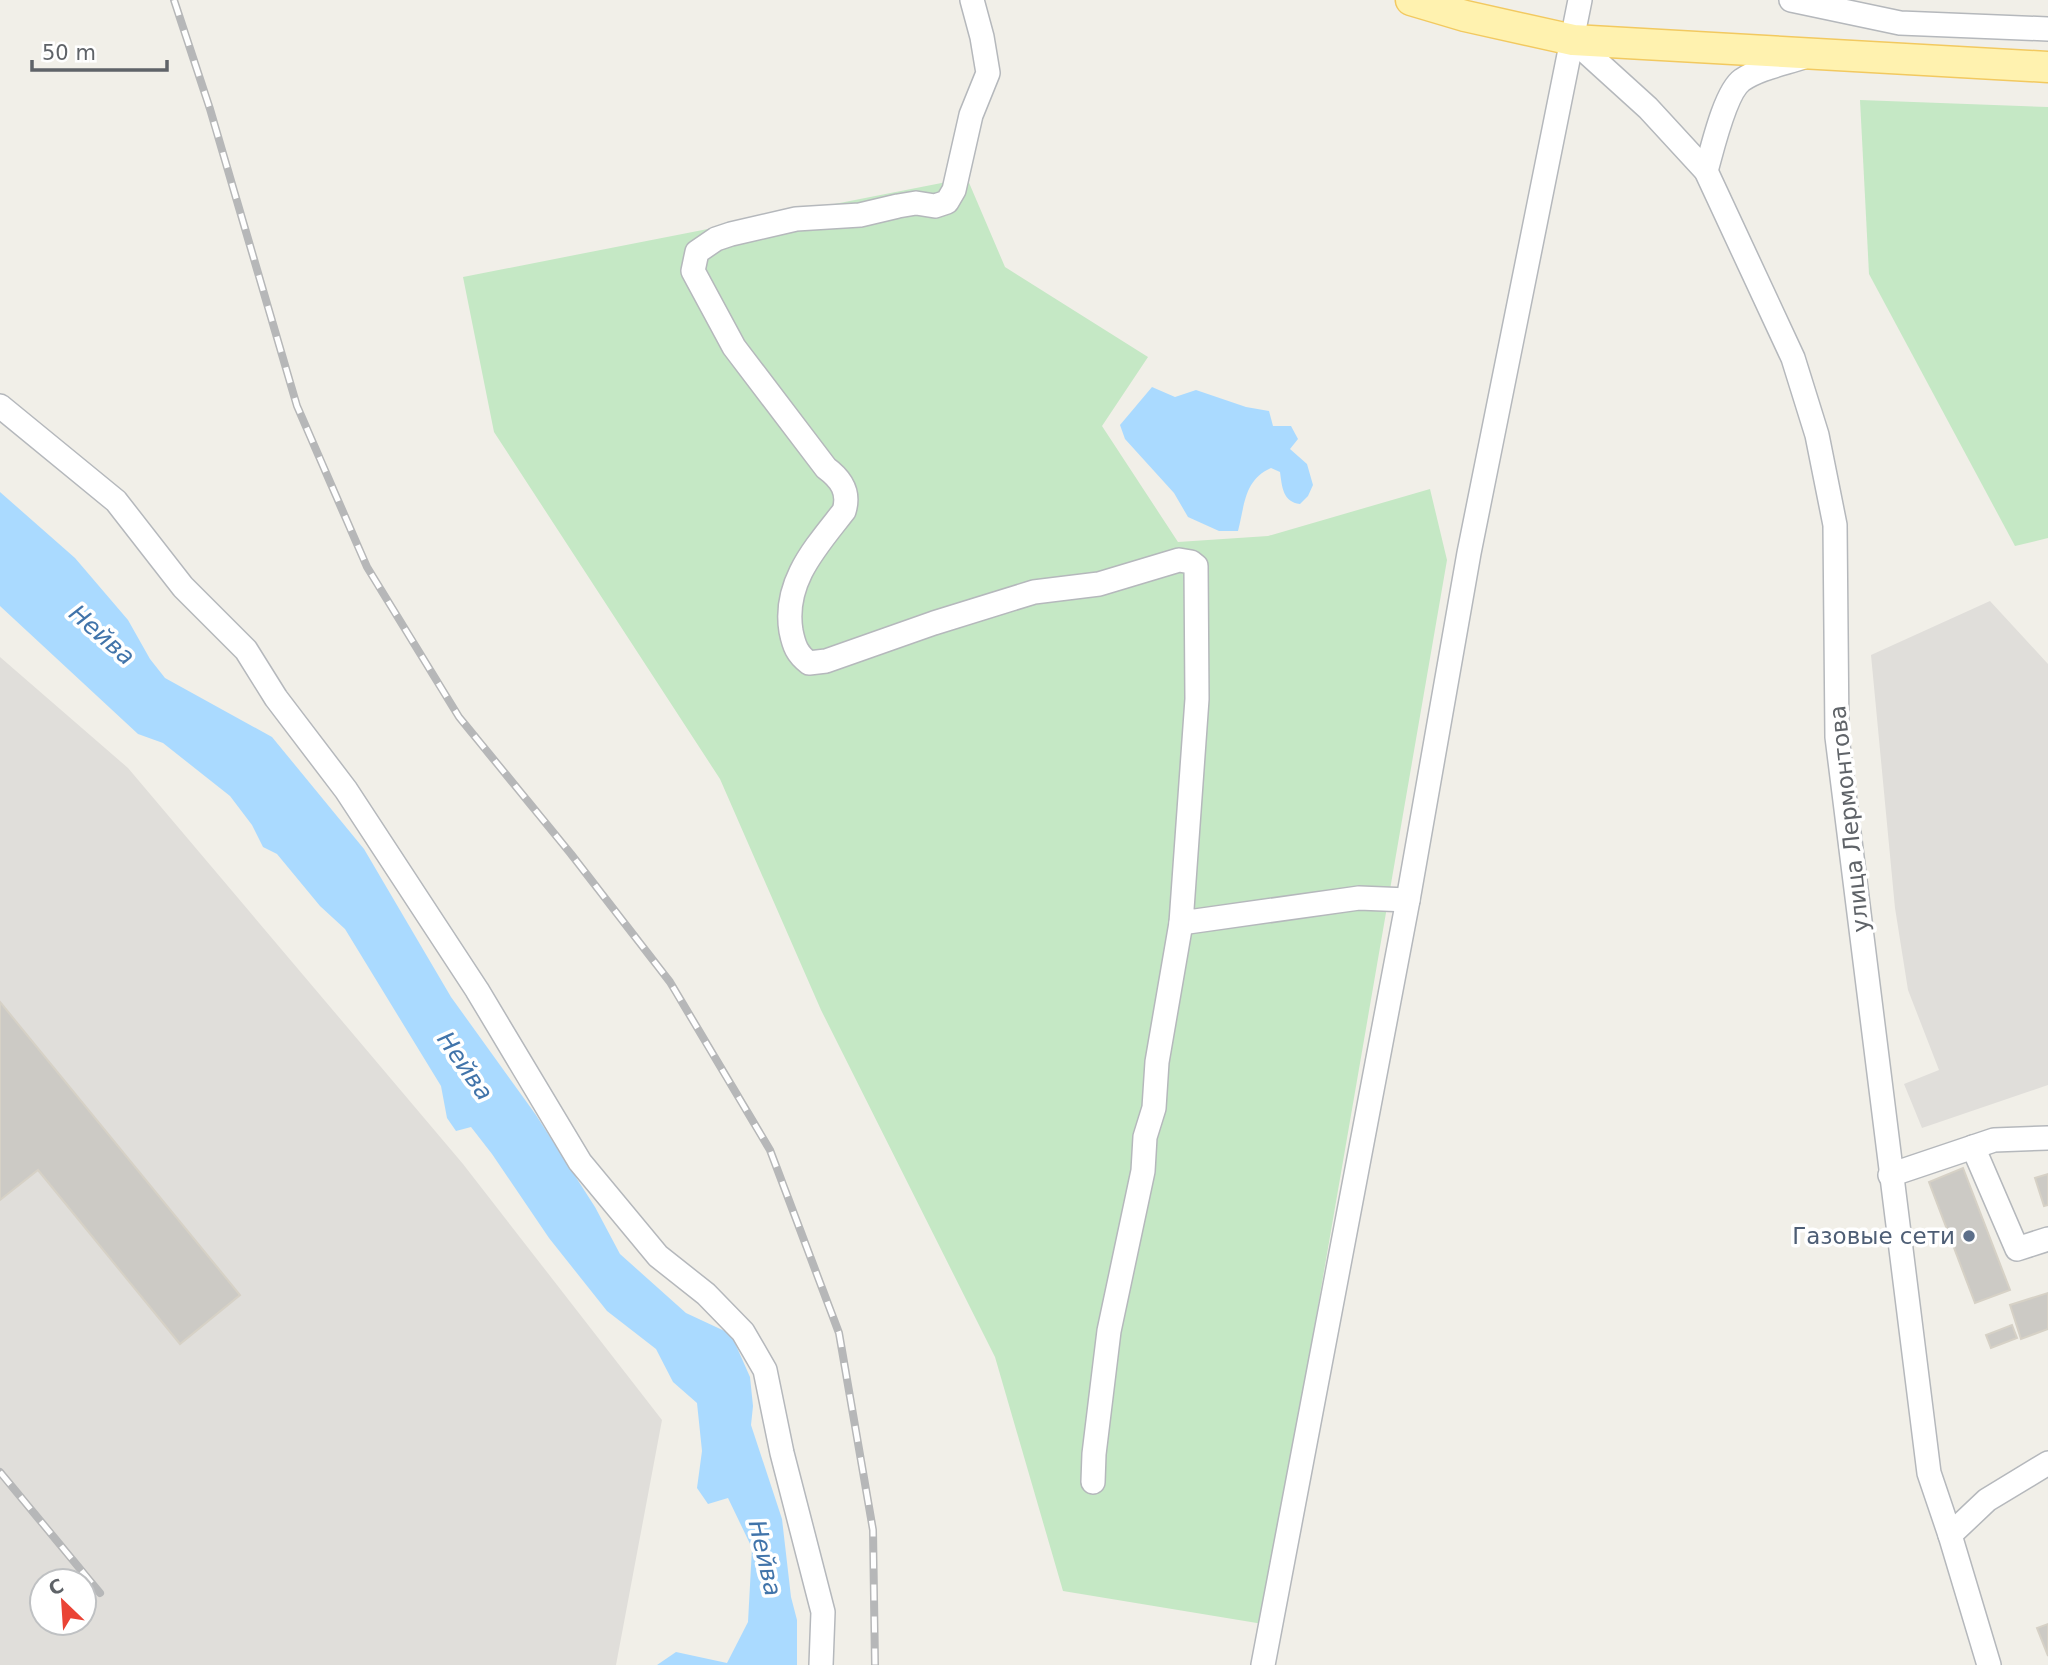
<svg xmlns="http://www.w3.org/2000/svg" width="2048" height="1665" font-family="'DejaVu Sans',sans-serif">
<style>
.industrial{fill:#e0deda;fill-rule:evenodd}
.green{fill:#c5e8c5}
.water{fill:#aadaff}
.building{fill:#cccac5;stroke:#d6d1c6;stroke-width:2}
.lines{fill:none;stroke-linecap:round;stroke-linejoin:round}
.minor-casing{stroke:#b5b8bc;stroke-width:26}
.major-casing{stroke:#f2c960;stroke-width:33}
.minor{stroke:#fff;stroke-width:23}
.major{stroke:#fff2af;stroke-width:30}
.rail-casing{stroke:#b6b7b8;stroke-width:8}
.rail{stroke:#fff;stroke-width:5;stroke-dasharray:16;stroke-linecap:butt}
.service-dot{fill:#5c6f8a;stroke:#fff;stroke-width:2.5}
.labels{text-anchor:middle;stroke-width:7;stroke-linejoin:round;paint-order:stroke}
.street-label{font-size:23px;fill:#5f6368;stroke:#fff}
.service-label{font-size:23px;fill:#4e5e75;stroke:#fff;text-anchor:end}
.water-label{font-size:24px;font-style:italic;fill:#4174aa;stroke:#fff}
</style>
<rect width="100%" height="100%" fill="#f1efe8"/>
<g class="industrial">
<path d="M 1990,601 L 2048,664 L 2048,1085 L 1922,1128 L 1904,1084 L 1939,1070 L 1908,990 L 1895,908 L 1871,655 Z"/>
<path d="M 0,657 L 128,768 L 463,1164 L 662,1420 L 616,1665 L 0,1665 ZM 42,1581 L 84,1581 L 84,1623 L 42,1623 Z"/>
</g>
<g class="green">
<path d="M 1860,100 L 2048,107 L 2048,538 L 2015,546 L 1869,274 Z"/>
<path d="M 967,178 L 1005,267 L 1148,357 L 1102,426 L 1178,542 L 1268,536 L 1430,489 L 1447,560 L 1263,1624 L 1063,1591 L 995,1357 L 821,1010 L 720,779 L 494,432 L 463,277 Z"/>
</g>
<g class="water">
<path d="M 1152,387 L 1175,397 L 1196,390 L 1246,407 L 1269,411 L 1273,426 L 1291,426 L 1298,439 L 1290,449 L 1307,464 L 1313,485 L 1308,496 L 1300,504 C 1283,502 1282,487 1280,472 L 1271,468 C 1244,480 1245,504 1238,531 L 1219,531 L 1188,517 L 1174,493 L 1125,439 L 1120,425 Z"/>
<path d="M 0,492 L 75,558 L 128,620 L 150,659 L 165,678 L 272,737 L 364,849 L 451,997 L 536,1115 L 595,1207 L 620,1254 L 686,1313 L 731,1334 L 750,1377 L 753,1406 L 751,1425 L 782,1519 L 791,1597 L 797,1620 L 797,1665 L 657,1665 L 676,1652 L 727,1663 L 748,1622 L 752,1548 L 728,1498 L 708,1504 L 697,1488 L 702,1451 L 697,1403 L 673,1382 L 656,1349 L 607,1311 L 549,1238 L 492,1154 L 471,1127 L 456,1131 L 447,1118 L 441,1086 L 345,929 L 320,906 L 277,854 L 263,847 L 252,825 L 230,796 L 163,743 L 138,734 L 0,606 Z"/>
</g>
<g class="building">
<path d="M 0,1002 L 240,1295 L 180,1344 L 38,1170 L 0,1200 Z"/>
<path d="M 1963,1168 L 2010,1290 L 1975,1303 L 1929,1182 Z"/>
<path d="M 2048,1174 L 2048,1205 L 2044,1206 L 2035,1178 Z"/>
<path d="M 2048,1293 L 2048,1329 L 2021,1339 L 2010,1305 Z"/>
<path d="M 2012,1325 L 2017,1338 L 1991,1348 L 1986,1335 Z"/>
<path d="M 2048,1624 L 2048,1656 L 2037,1628 Z"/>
</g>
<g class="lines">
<g class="minor-casing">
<g id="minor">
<path d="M 972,0 L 982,37 L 988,73 L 971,115 L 954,190 L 947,202 L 935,206 L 916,203 L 898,206 L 860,215 L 796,219 L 731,234 L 716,239 L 697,252 L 693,271 L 734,347 L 826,468 C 841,479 850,492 844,511 C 816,547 783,582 791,631 C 794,646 797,654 809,663 L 826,661 L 934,623 L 1034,592 L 1099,584 L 1179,560 L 1191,562 L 1196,566 L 1197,699 L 1181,923 L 1359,898 L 1408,900"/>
<path d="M 1791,0 L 1900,23 L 2048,29"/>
<path d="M 1573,40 L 1648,108 L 1706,171 L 1793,358 L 1817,435 L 1835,525 L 1837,737 L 1929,1473 L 1950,1535 L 1989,1665"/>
<path d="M 1706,171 C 1712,150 1725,92 1742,80 C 1760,68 1783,64 1804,57"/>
<path d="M 0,406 L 116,501 L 183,587 L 246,650 L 276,698 L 346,790 L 477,990 L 580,1162 L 658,1256 L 706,1294 L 743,1332 L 765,1370 L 782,1453 L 823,1612 L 821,1665"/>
<path d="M 1973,1147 L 2017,1249 L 2048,1239"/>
<path d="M 1890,1175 L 1994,1140 L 2048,1138"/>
<path d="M 1093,1482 L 1094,1454 L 1109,1331 L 1143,1171 L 1145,1137 L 1154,1108 L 1157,1062 L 1181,923"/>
<path d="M 1950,1535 L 1987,1500 L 2048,1463"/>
<path d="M 1263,1665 L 1408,900 L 1469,553 L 1580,0"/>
</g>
</g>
<g class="major-casing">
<path id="major" d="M 1411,0 L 1465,16 L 1573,40 L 2048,67"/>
</g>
<use href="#minor" class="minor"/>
<use href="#major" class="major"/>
<g class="rail-casing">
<g id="rail">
<path d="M 174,0 L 210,109 L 297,406 L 367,567 L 459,717 L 571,854 L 670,982 L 770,1150 L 839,1333 L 873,1530 L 875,1665"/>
<path d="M 0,1472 L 100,1593"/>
</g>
</g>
<use href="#rail" class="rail"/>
</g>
<circle class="service-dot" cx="1969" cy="1236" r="7"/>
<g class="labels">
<g class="street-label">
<text transform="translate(1849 819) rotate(-96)" y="8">улица Лермонтова</text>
</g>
<g class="service-label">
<text x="1955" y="1244">Газовые сети</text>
</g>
<g class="water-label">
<text transform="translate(102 635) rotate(41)" y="8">Нейва</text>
<text transform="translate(465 1066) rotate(55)" y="8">Нейва</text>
<text transform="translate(765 1558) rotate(77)" y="8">Нейва</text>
</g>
</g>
<g transform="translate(63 1602) rotate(335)"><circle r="33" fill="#ffffff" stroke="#bfc1c3" stroke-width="2"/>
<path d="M0-5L12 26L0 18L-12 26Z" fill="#ea4335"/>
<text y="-10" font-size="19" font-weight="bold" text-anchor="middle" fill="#5f6368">С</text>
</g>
<path d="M32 60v10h135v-10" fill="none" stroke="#5f6368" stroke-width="3.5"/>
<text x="42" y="60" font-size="21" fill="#5f6368" stroke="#ffffff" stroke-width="5" paint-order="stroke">50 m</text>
</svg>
